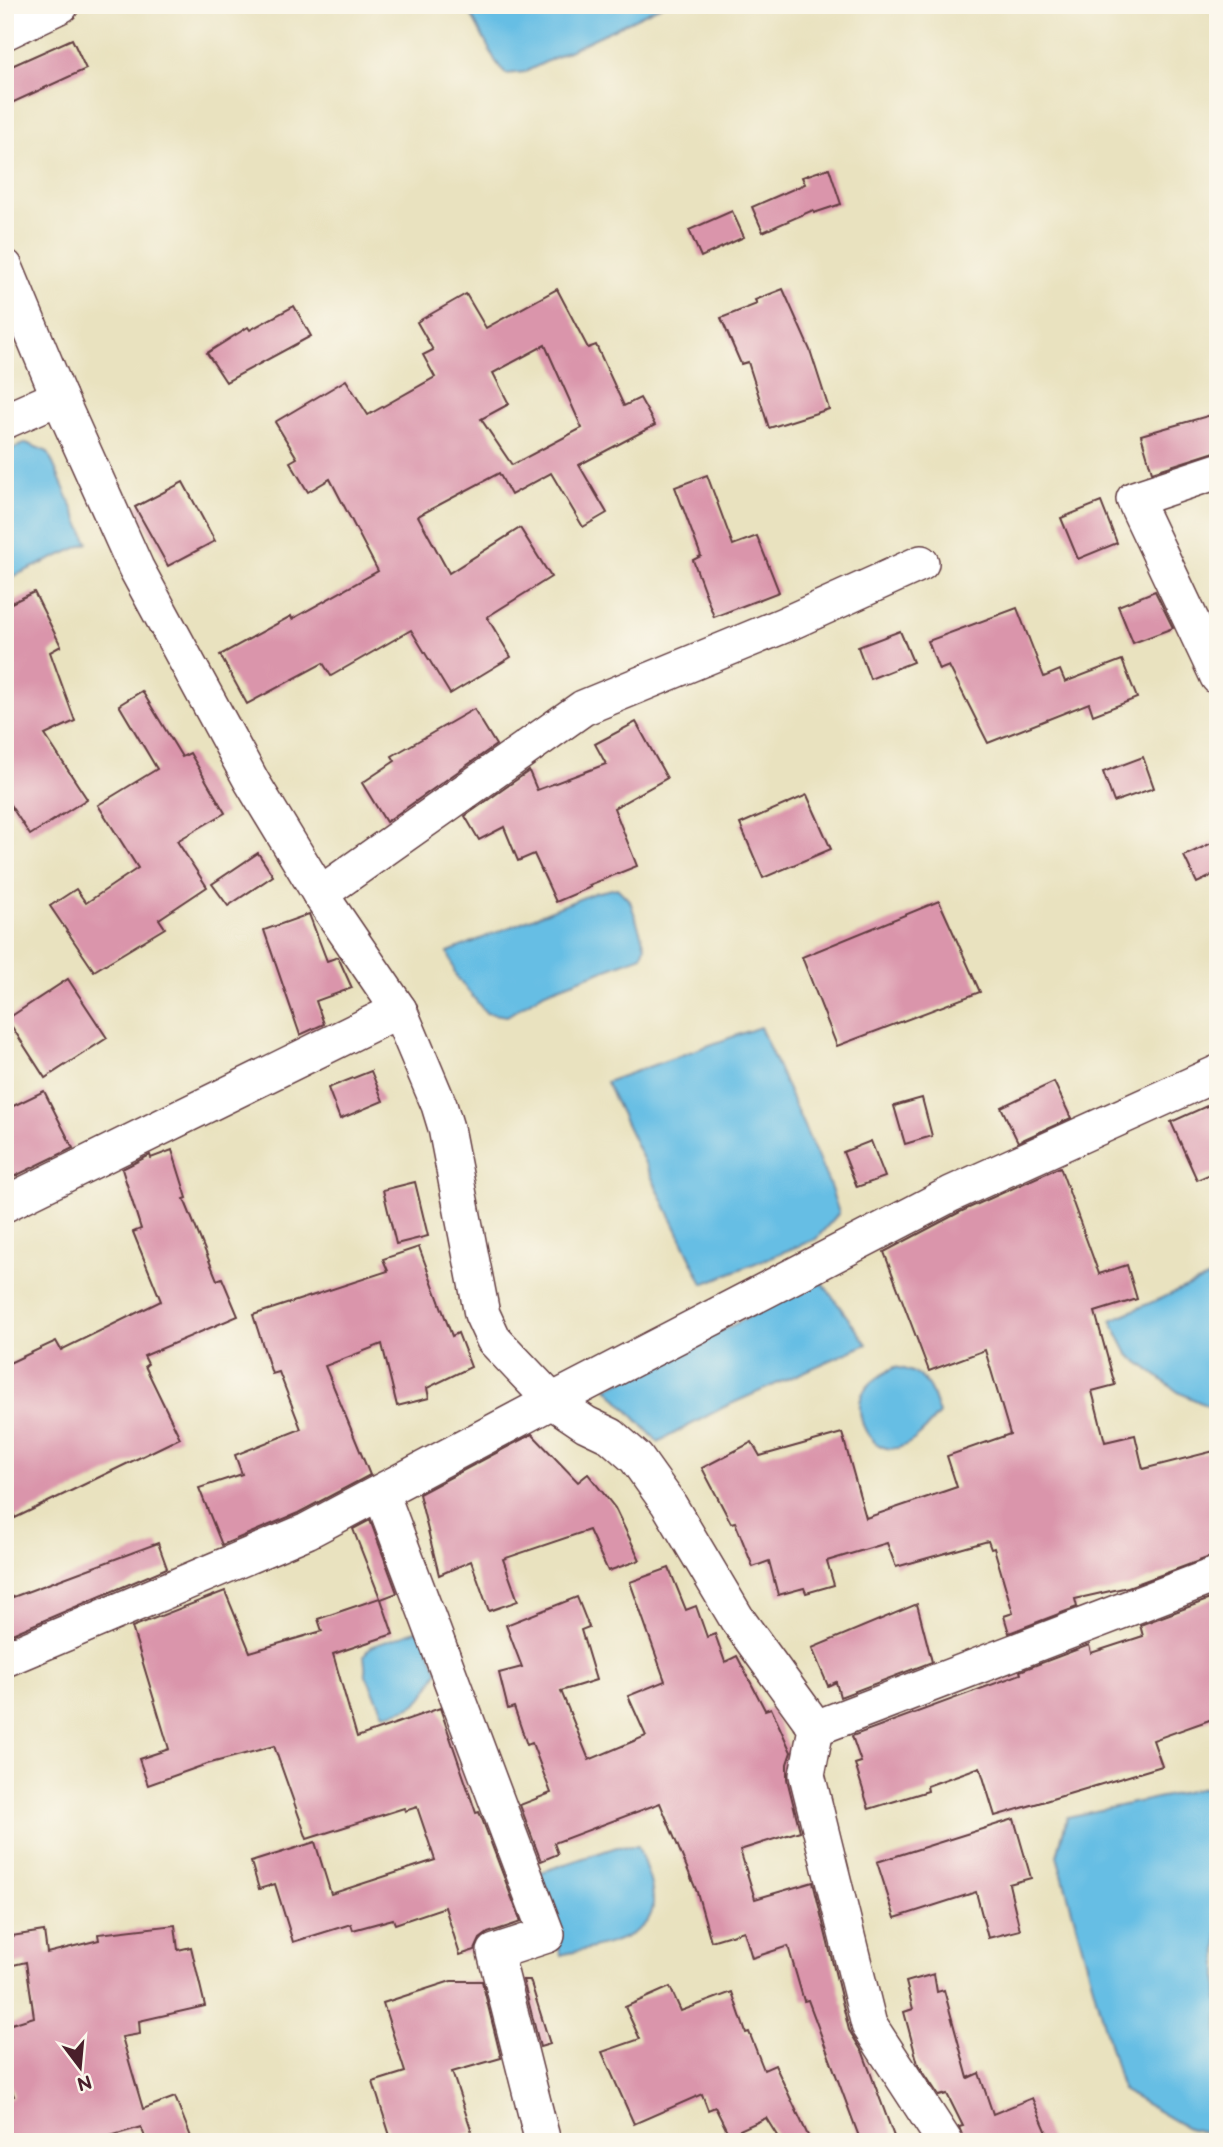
<svg xmlns="http://www.w3.org/2000/svg" width="1223" height="2147" font-family="'Balsamiq Sans',sans-serif">
<style>
.water{fill:#66bee4;stroke:#586e88;stroke-width:2}
.building{fill:#da95ab;fill-rule:evenodd}
.lines{fill:none;stroke-linecap:round;stroke-linejoin:round}
.street-casing{stroke:#623c41;stroke-width:38}
.street{stroke:#fff;stroke-width:35}
</style>
<rect width="100%" height="100%" fill="#fbf7ec"/>
<filter id="ink" filterUnits="userSpaceOnUse"><feTurbulence type="fractalNoise" baseFrequency=".0143" numOctaves="2"/><feDisplacementMap in="SourceGraphic" scale="14" xChannelSelector="R" yChannelSelector="G"/><feConvolveMatrix kernelMatrix="1 2 1 2 8 2 1 2 1" color-interpolation-filters="sRGB"/></filter>
<filter id="wash" filterUnits="userSpaceOnUse"><feTurbulence type="fractalNoise" baseFrequency=".00686" numOctaves="4" result="noise"/><feDisplacementMap in="SourceGraphic" scale="28" xChannelSelector="R" yChannelSelector="G"/><feGaussianBlur stdDeviation="1.57" result="paint"/><feColorMatrix in="noise" values="0 0 0 0 0 0 0 0 0 0 0 0 0 0 0 0 0 1.4 0 .05"/><feComposite in="paint" operator="in"/></filter>
<g filter="url(#wash)">
<rect width="100%" height="100%" fill="#e9e2bf"/>
<g class="water">
<path d="M 466,5 L 663,5 L 525,72 L 506,74 L 496,62 Z"/>
<path d="M 26,443 L 48,452 L 88,543 L 5,580 L 5,452 Z"/>
<path d="M 617,888 L 630,901 L 645,946 L 642,956 L 545,992 L 507,1016 L 486,1013 L 456,976 L 448,952 L 594,893 Z"/>
<path d="M 760,1027 L 829,1183 L 839,1213 L 816,1239 L 703,1284 L 606,1082 Z"/>
<path d="M 1210,1277 L 1218,1285 L 1218,1411 L 1178,1392 L 1128,1354 L 1111,1320 Z"/>
<path d="M 821,1281 L 867,1344 L 724,1407 L 658,1442 L 607,1388 Z"/>
<path d="M 895,1367 C 927,1373 929,1385 939,1414 C 929,1425 918,1440 903,1446 C 874,1459 853,1420 862,1395 C 867,1383 884,1373 895,1367 Z"/>
<path d="M 421,1629 L 438,1671 C 421,1702 420,1708 384,1714 L 366,1675 L 364,1655 L 370,1647 Z"/>
<path d="M 1218,1785 L 1218,2135 L 1187,2128 L 1122,2090 L 1057,1856 L 1067,1817 Z"/>
<path d="M 638,1846 C 644,1864 654,1886 653,1904 C 652,1941 589,1948 561,1955 L 535,1874 L 617,1847 Z"/>
</g>
<g id="blocks">
<g class="building">
<path d="M 72,39 L 86,69 L 5,106 L 5,69 Z"/>
<path d="M 829,168 L 841,204 L 814,213 L 813,210 L 763,232 L 752,207 L 805,184 L 802,177 Z"/>
<path d="M 732,211 L 744,237 L 701,257 L 689,230 Z"/>
<path d="M 557,289 L 588,348 L 596,345 L 624,406 L 640,398 L 655,425 L 579,465 L 607,513 L 583,527 L 551,473 L 511,495 L 499,473 L 418,516 L 449,573 L 520,528 L 551,577 L 487,617 L 511,657 L 450,694 L 411,630 L 331,676 L 323,663 L 247,704 L 220,655 L 291,616 L 292,619 L 378,571 L 330,479 L 308,492 L 290,462 L 297,458 L 275,422 L 346,380 L 368,415 L 435,377 L 423,355 L 433,350 L 417,322 L 466,294 L 486,328 ZM 545,345 L 582,428 L 512,465 L 481,419 L 509,404 L 493,373 Z"/>
<path d="M 783,289 L 810,350 L 829,409 L 769,428 L 748,362 L 741,364 L 721,318 L 757,304 L 755,300 Z"/>
<path d="M 294,306 L 311,336 L 226,382 L 207,353 L 248,327 L 250,330 Z"/>
<path d="M 1218,413 L 1218,451 L 1152,472 L 1141,435 Z"/>
<path d="M 707,475 L 733,545 L 757,536 L 779,592 L 714,617 L 693,560 L 701,556 L 675,487 Z"/>
<path d="M 183,482 L 215,541 L 168,566 L 135,507 Z"/>
<path d="M 1101,502 L 1117,543 L 1078,559 L 1061,518 Z"/>
<path d="M 1155,591 L 1173,628 L 1133,643 L 1118,606 Z"/>
<path d="M 34,592 L 61,646 L 50,652 L 75,721 L 45,735 L 87,799 L 30,835 L 5,797 L 5,606 Z"/>
<path d="M 1017,608 L 1044,677 L 1060,670 L 1065,682 L 1122,660 L 1137,698 L 1093,715 L 1089,703 L 988,743 L 949,666 L 939,670 L 928,641 Z"/>
<path d="M 900,631 L 913,662 L 870,679 L 858,647 Z"/>
<path d="M 142,691 L 182,757 L 190,753 L 225,813 L 177,841 L 207,887 L 159,919 L 165,928 L 94,971 L 50,906 L 76,889 L 86,903 L 138,868 L 98,805 L 157,769 L 119,705 Z"/>
<path d="M 474,709 L 496,745 L 386,822 L 362,783 L 395,761 L 392,756 Z"/>
<path d="M 636,722 L 667,778 L 614,808 L 637,866 L 589,885 L 591,887 L 556,902 L 534,854 L 518,861 L 504,827 L 479,840 L 465,816 L 529,771 L 537,790 L 606,764 L 595,744 Z"/>
<path d="M 1143,757 L 1154,788 L 1114,802 L 1103,772 Z"/>
<path d="M 807,795 L 831,849 L 763,878 L 740,824 Z"/>
<path d="M 1218,840 L 1218,873 L 1197,883 L 1184,856 Z"/>
<path d="M 258,853 L 273,876 L 228,906 L 212,884 Z"/>
<path d="M 939,901 L 980,992 L 837,1046 L 802,957 Z"/>
<path d="M 309,914 L 327,961 L 338,957 L 352,988 L 316,1001 L 324,1024 L 300,1035 L 264,930 Z"/>
<path d="M 68,979 L 107,1038 L 45,1078 L 7,1019 Z"/>
<path d="M 371,1071 L 383,1101 L 340,1119 L 328,1088 Z"/>
<path d="M 1054,1082 L 1071,1118 L 1018,1142 L 1001,1107 Z"/>
<path d="M 44,1091 L 73,1148 L 5,1181 L 5,1110 Z"/>
<path d="M 922,1098 L 932,1136 L 905,1144 L 894,1106 Z"/>
<path d="M 1218,1101 L 1218,1171 L 1197,1180 L 1171,1122 Z"/>
<path d="M 871,1141 L 885,1177 L 857,1187 L 843,1152 Z"/>
<path d="M 172,1150 L 187,1198 L 184,1199 L 217,1280 L 222,1278 L 238,1316 L 144,1356 L 148,1364 L 145,1366 L 180,1438 L 15,1518 L 5,1488 L 5,1365 L 56,1341 L 61,1350 L 161,1301 L 133,1232 L 141,1229 L 122,1169 L 150,1155 L 151,1158 Z"/>
<path d="M 1060,1167 L 1099,1274 L 1127,1265 L 1137,1299 L 1095,1312 L 1115,1385 L 1092,1391 L 1105,1442 L 1135,1435 L 1143,1469 L 1218,1450 L 1218,1554 L 1128,1587 L 1075,1599 L 1077,1607 L 1009,1633 L 1004,1616 L 1013,1613 L 994,1548 L 991,1549 L 988,1541 L 896,1567 L 887,1543 L 827,1561 L 834,1585 L 806,1593 L 804,1588 L 778,1595 L 769,1561 L 753,1567 L 735,1522 L 731,1523 L 702,1468 L 752,1442 L 760,1456 L 842,1433 L 866,1518 L 957,1487 L 947,1456 L 1010,1434 L 985,1350 L 929,1371 L 884,1252 L 960,1212 Z"/>
<path d="M 415,1182 L 428,1236 L 396,1244 L 383,1190 Z"/>
<path d="M 419,1247 L 452,1336 L 458,1333 L 471,1367 L 427,1388 L 429,1398 L 397,1406 L 382,1344 L 325,1366 L 370,1475 L 298,1513 L 222,1545 L 199,1488 L 242,1474 L 235,1455 L 301,1429 L 279,1372 L 272,1374 L 253,1315 L 388,1271 L 383,1259 Z"/>
<path d="M 532,1434 L 578,1482 L 588,1474 L 615,1508 L 640,1560 L 608,1571 L 589,1530 L 503,1559 L 518,1601 L 489,1611 L 471,1561 L 439,1575 L 419,1494 Z"/>
<path d="M 370,1520 L 397,1593 L 381,1599 L 393,1634 L 333,1654 L 357,1737 L 440,1708 L 476,1813 L 479,1812 L 482,1819 L 521,1922 L 488,1933 L 480,1939 L 475,1950 L 460,1955 L 445,1907 L 395,1924 L 393,1919 L 353,1930 L 351,1924 L 293,1942 L 275,1884 L 259,1889 L 251,1862 L 315,1842 L 331,1894 L 435,1860 L 417,1807 L 405,1811 L 404,1808 L 307,1839 L 274,1746 L 207,1764 L 148,1785 L 139,1759 L 169,1749 L 132,1627 L 225,1591 L 250,1652 L 322,1631 L 318,1619 L 380,1598 L 353,1529 Z"/>
<path d="M 158,1543 L 167,1568 L 5,1637 L 5,1600 Z"/>
<path d="M 669,1568 L 686,1610 L 696,1606 L 707,1637 L 715,1634 L 725,1662 L 737,1656 L 765,1710 L 771,1708 L 791,1752 L 787,1764 L 787,1779 L 800,1831 L 740,1850 L 755,1899 L 813,1882 L 849,2030 L 863,2053 L 896,2142 L 861,2142 L 808,2000 L 804,2001 L 788,1946 L 752,1958 L 744,1931 L 711,1941 L 697,1892 L 660,1803 L 554,1843 L 558,1854 L 541,1861 L 520,1805 L 551,1793 L 532,1743 L 527,1745 L 514,1707 L 508,1709 L 499,1673 L 522,1667 L 506,1625 L 577,1597 L 589,1627 L 581,1630 L 596,1680 L 561,1691 L 589,1760 L 646,1736 L 628,1696 L 665,1681 L 630,1582 Z"/>
<path d="M 1218,1596 L 1218,1717 L 1153,1740 L 1162,1766 L 995,1816 L 980,1767 L 927,1786 L 928,1791 L 869,1809 L 855,1764 L 861,1762 L 852,1736 L 1021,1674 L 1020,1671 L 1089,1645 L 1091,1653 L 1143,1636 L 1140,1625 Z"/>
<path d="M 917,1604 L 932,1662 L 840,1697 L 836,1682 L 828,1686 L 812,1648 Z"/>
<path d="M 1014,1819 L 1031,1878 L 1009,1884 L 1020,1930 L 988,1938 L 976,1892 L 895,1918 L 877,1862 Z"/>
<path d="M 175,1925 L 178,1950 L 191,1947 L 205,2006 L 139,2021 L 140,2034 L 122,2037 L 143,2109 L 175,2097 L 193,2142 L 147,2142 L 141,2127 L 90,2142 L 5,2142 L 5,2099 L 14,2096 L 5,2069 L 5,2026 L 34,2017 L 26,1962 L 5,1967 L 5,1937 L 44,1931 L 47,1953 L 99,1940 L 98,1934 Z"/>
<path d="M 934,1974 L 937,1992 L 944,1990 L 968,2078 L 979,2073 L 993,2114 L 1032,2098 L 1051,2142 L 965,2142 L 959,2127 L 963,2126 L 947,2094 L 939,2096 L 918,2064 L 904,2012 L 913,2009 L 906,1982 Z"/>
<path d="M 523,1980 L 530,1980 L 550,2044 L 540,2047 Z"/>
<path d="M 451,1981 L 482,1981 L 501,2058 L 452,2072 L 472,2132 L 441,2142 L 392,2142 L 373,2082 L 405,2072 L 383,2003 Z"/>
<path d="M 670,1987 L 681,2011 L 732,1992 L 746,2033 L 749,2032 L 764,2070 L 775,2065 L 811,2142 L 781,2142 L 766,2118 L 729,2135 L 715,2107 L 708,2110 L 702,2094 L 634,2124 L 602,2052 L 640,2039 L 625,2007 Z"/>
</g>
</g>
</g>
<g filter="url(#ink)">
<use href="#blocks" fill-opacity="0" stroke="#623c41" stroke-width="2"/>
<g class="lines">
<g class="street-casing">
<g id="street">
<path d="M 5,32 L 61,5"/>
<path d="M 5,267 L 59,397 L 136,568 L 252,782 L 320,894 L 399,1010 L 439,1105 L 446,1128 L 482,1314 L 494,1340 L 552,1401 L 586,1424 L 611,1436 L 636,1458 L 668,1503 L 737,1619 L 816,1728 L 807,1775 L 869,2025 L 945,2142"/>
<path d="M 5,421 L 59,397"/>
<path d="M 1218,471 L 1134,499 L 1218,677"/>
<path d="M 320,894 L 583,708 L 784,625 L 921,563"/>
<path d="M 5,1204 L 399,1010"/>
<path d="M 381,1493 L 547,1935 L 495,1952 L 543,2142"/>
<path d="M 5,1659 L 307,1531 L 552,1401 L 951,1194 L 1218,1073"/>
<path d="M 816,1728 L 1218,1574"/>
</g>
</g>
<use href="#street" class="street"/>
</g>
</g>
<rect width="1223" height="2147" fill="none" stroke="#fbf7ec" stroke-width="28"/>
<g transform="translate(80 2067) rotate(164)" stroke="#fbf7ec" stroke-width="5" paint-order="stroke">
<path d="M0-5L12 26L0 18L-12 26Z" fill="#4a1f2b"/>
<text y="-10" font-size="19" font-weight="bold" text-anchor="middle" fill="#4a1f2b">N</text>
</g>
</svg>
